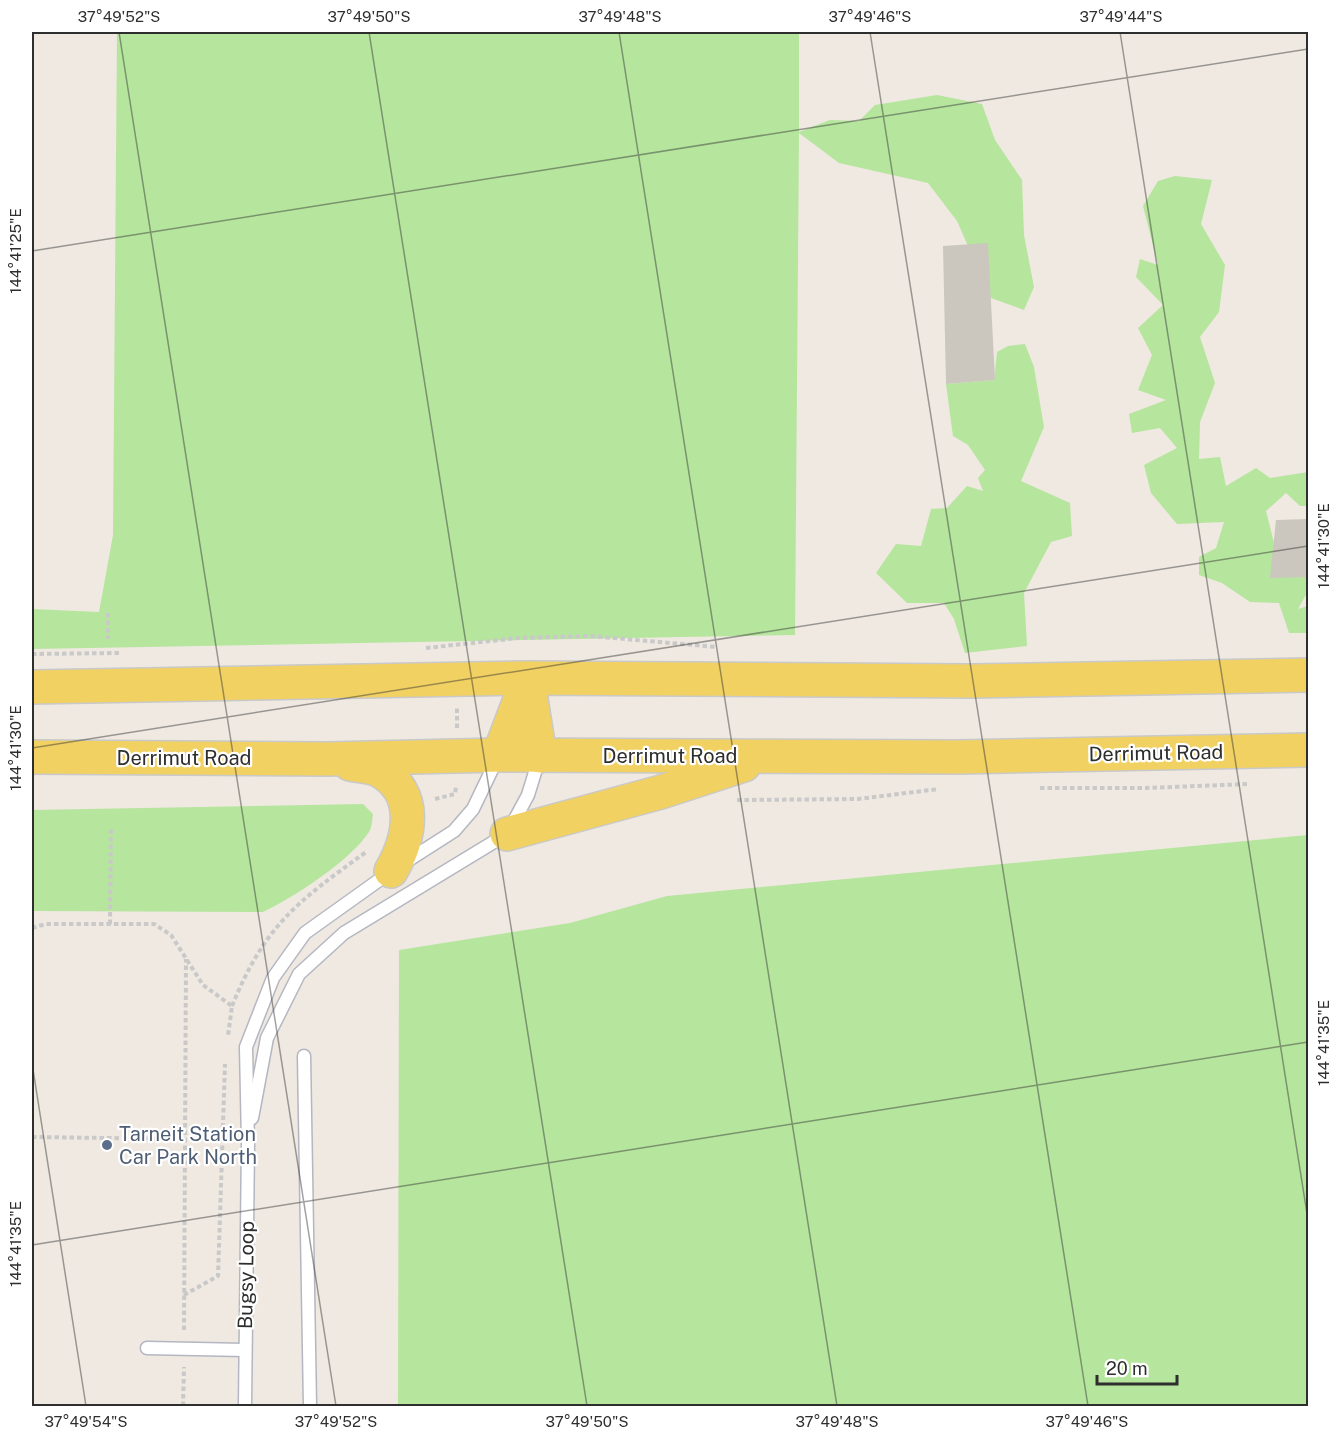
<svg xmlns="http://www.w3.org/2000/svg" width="1340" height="1438" font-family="'Public Sans',sans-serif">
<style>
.green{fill:#b6e59e}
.building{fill:#cbc7bf}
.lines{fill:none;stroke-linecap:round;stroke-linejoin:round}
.lane-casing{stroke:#b4b7c1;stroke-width:15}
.primary-casing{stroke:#c9c9c9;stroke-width:36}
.path{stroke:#c9c9c9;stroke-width:4;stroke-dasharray:4.5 3;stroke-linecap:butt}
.lane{stroke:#fff;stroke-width:12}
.primary{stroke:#f2d163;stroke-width:33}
.ticks{fill:none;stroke:#2e2e2e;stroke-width:1.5;stroke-opacity:0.45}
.service-dot{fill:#5c6f8a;stroke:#fff;stroke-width:2}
.labels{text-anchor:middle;stroke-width:4.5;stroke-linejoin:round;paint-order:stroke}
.street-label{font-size:20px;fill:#2e2e2e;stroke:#fff}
.service-label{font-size:20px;fill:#4e5e75;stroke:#fff;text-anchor:start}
.neatline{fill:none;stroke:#2e2e2e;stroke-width:2}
.ticks-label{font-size:15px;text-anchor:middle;fill:#2e2e2e}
</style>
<rect width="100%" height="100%" fill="#efe9e1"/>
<g class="green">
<path d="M 117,32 L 799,32 L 799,132 L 830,120 L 859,121 L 875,105 L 937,95 L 982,104 L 995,140 L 1022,180 L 1024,235 L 1034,287 L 1024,310 L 991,298 L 957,221 L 928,183 L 839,163 L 799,133 L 795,635 L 32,649 L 32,609 L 99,612 L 113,535 Z"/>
<path d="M 1175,176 L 1212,180 L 1201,224 L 1225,265 L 1219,312 L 1200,337 L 1215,383 L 1200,422 L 1199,459 L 1220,457 L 1226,486 L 1256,468 L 1270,478 L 1308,472 L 1308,506 L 1300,506 L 1286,493 L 1266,511 L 1274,543 L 1294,551 L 1308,567 L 1308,591 L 1298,609 L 1308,606 L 1308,633 L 1289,633 L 1279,603 L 1250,602 L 1222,583 L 1199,575 L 1199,557 L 1216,548 L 1224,522 L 1177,524 L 1151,493 L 1144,465 L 1177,448 L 1160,428 L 1132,433 L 1129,414 L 1166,400 L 1138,390 L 1152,355 L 1138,328 L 1163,305 L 1136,277 L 1140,259 L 1158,265 L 1143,206 L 1158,181 Z"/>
<path d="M 1025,344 L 1034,367 L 1044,427 L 1021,481 L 1070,503 L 1072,536 L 1051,542 L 1024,593 L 1027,646 L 965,653 L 954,619 L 944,603 L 907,603 L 876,573 L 896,544 L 921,546 L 931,509 L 947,508 L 967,486 L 983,491 L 978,478 L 985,470 L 968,445 L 953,436 L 946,384 L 994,380 L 997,352 L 1008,346 Z"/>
<path d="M 363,804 L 373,814 C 372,820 372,827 369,832 C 351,860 293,898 263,912 L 32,911 L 32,810 Z"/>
<path d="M 1308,835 L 1308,1406 L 398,1406 L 399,950 L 570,923 L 667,896 Z"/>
</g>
<g class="building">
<path d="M 988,243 L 995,380 L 946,384 L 943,246 Z"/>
<path d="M 1308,519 L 1308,577 L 1270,578 L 1276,520 Z"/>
</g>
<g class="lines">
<g class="lane-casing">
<g id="lane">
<path d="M 404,863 L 454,831 L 473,809 L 497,759"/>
<path d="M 304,1056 L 310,1406"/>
<path d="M 252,1118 L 267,1038 L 299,974 L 344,933 L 507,834 L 528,795 L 540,756"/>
<path d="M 147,1348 L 245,1350"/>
<path d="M 245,1406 L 248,1143 L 246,1047 L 273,978 L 305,933 L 389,873"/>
</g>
</g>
<g class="primary-casing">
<g id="primary">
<path d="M 528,680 L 540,756"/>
<path d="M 32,687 L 528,678 L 971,681 L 1308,675"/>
<path d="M 499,755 L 528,678"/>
<path d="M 32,757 L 327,759 L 499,755 L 959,757 L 1308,750"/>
<path d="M 350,764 C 358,766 370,766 378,770 C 420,792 410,838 391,871"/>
<path d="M 507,834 L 661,792 L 744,765"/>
</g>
</g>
<g class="path">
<path d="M 108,613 L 108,639"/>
<path d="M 426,648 L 518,638 L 590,636 L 717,647"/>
<path d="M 32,654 L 121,653"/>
<path d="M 457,728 L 457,708"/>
<path d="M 1040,788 L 1146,788 L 1248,784"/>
<path d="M 435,799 L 455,794 L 456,786"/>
<path d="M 737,800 L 858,799 L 939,789"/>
<path d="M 110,924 L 111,827"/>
<path d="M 32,928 L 46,924 L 154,924 L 171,935 L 203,985 L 232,1006 L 228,1036"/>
<path d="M 232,1006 C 265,925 297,902 366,852"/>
<path d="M 32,1137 L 185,1139"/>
<path d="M 184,1295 L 218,1276 L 225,1064"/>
<path d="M 184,1330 L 186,959"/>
<path d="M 183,1406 L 184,1367"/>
</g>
<use href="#lane" class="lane"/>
<use href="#primary" class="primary"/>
</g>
<path class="ticks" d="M 119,32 L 336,1406M 369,32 L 587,1406M 619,32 L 837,1406M 870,32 L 1088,1406M 1120,32 L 1308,1220M 32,251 L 1308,49M 32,748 L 1308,546M 32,1063 L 86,1406M 32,1245 L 1308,1042"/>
<circle class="service-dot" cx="107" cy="1145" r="6"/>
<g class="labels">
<g class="street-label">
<text transform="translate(1156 753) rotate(-1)" y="7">Derrimut Road</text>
<text x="670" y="763">Derrimut Road</text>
<text x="184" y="765">Derrimut Road</text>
<text transform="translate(246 1275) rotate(-89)" y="7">Bugsy Loop</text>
</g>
<g class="service-label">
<text x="119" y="1141">Tarneit Station<tspan x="119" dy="23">Car Park North</tspan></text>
</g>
</g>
<rect width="1340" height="1438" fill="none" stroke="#ffffff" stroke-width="66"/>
<path d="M1097 1375v9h80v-9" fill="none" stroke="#2e2e2e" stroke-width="3"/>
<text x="1106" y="1375" font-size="18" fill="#2e2e2e" stroke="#ffffff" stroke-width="4.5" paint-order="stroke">20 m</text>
<rect x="33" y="33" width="1274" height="1372" class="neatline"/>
<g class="ticks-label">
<text x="119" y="22">37°49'52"S</text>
<text x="369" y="22">37°49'50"S</text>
<text x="620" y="22">37°49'48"S</text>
<text x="870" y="22">37°49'46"S</text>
<text x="1121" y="22">37°49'44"S</text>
<text transform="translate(16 251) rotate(-90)" y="5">144°41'25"E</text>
<text transform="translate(1324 546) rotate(-90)" y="5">144°41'30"E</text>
<text transform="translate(16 748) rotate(-90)" y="5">144°41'30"E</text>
<text transform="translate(1324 1043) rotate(-90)" y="5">144°41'35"E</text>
<text transform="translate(16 1244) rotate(-90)" y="5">144°41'35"E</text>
<text x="86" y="1427">37°49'54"S</text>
<text x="336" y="1427">37°49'52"S</text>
<text x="587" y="1427">37°49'50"S</text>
<text x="837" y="1427">37°49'48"S</text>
<text x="1087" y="1427">37°49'46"S</text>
</g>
</svg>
